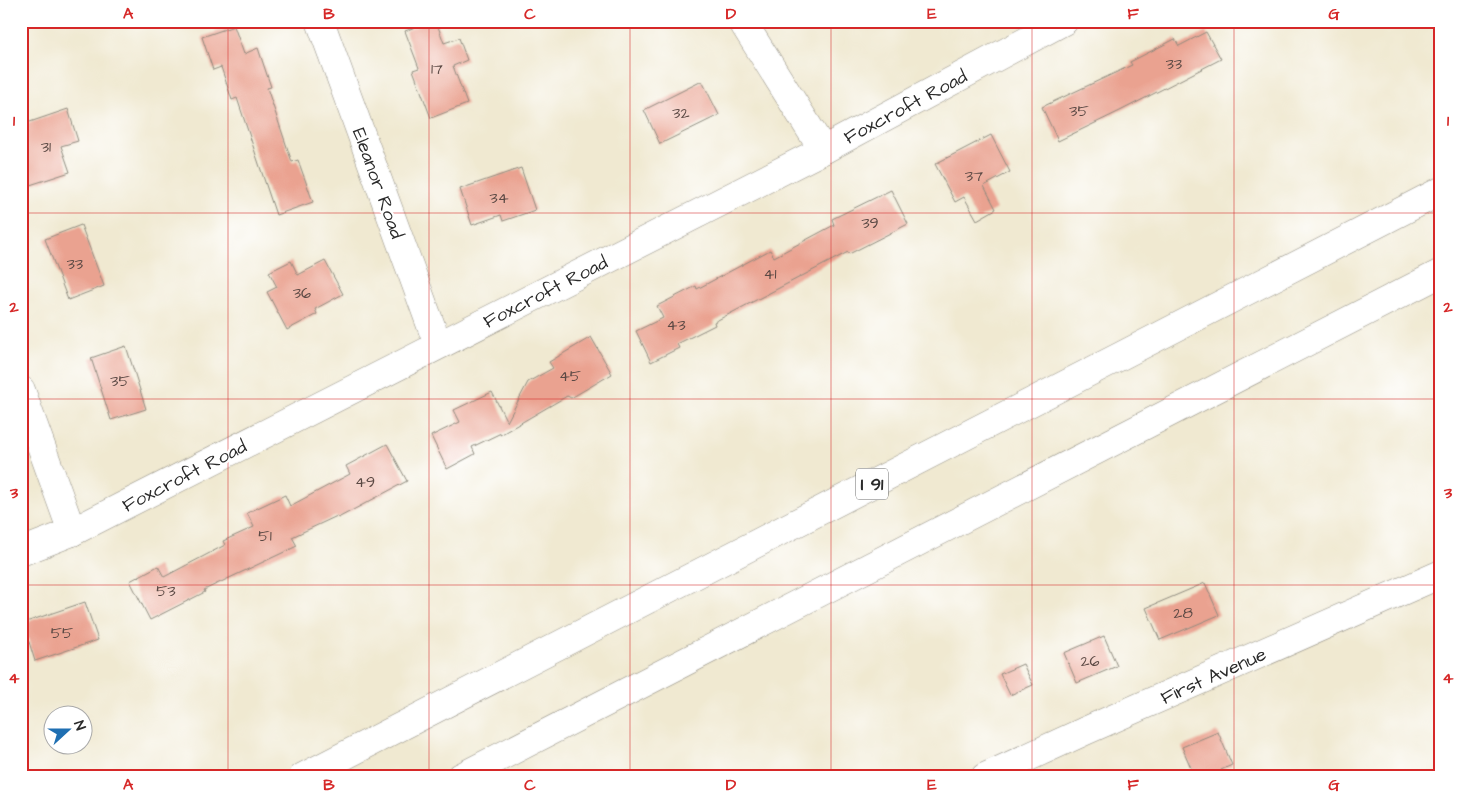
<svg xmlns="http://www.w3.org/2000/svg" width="1462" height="798" font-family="'Architects Daughter',sans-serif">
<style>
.building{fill:#eaa290}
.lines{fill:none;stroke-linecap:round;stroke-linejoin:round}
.minor-casing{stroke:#8e8a7e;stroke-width:29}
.motorway-casing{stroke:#8e8a7e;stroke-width:29}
.minor{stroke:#fff;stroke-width:28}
.motorway{stroke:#fff;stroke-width:28}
.grid{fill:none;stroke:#d62828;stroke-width:1;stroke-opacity:0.55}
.labels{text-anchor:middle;stroke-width:4.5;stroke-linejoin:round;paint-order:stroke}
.number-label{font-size:16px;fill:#5b4944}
.shield{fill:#fff;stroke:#6b6b6b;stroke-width:1}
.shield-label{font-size:18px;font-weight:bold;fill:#2b2b2b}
.street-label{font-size:19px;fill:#2b2b2b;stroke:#fff}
.neatline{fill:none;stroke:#d62828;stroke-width:2}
.grid-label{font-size:16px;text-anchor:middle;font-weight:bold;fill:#d62828}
</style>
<rect width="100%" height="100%" fill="#fff"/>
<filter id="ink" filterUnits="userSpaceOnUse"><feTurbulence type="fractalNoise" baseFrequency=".02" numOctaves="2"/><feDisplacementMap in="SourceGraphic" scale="10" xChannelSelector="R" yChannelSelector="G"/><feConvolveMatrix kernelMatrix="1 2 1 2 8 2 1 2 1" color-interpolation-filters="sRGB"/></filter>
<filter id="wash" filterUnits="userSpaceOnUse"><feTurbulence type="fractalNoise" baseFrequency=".0096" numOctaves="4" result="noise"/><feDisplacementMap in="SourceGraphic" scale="20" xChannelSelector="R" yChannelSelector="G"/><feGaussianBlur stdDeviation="1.12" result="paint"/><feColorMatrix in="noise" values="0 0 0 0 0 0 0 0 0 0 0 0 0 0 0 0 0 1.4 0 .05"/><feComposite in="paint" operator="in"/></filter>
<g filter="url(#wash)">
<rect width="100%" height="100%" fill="#f0e9d1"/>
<g id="blocks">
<g class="building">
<path d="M 430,21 L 436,21 L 444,43 L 459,38 L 467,60 L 453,66 L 467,104 L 431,118 L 413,70 L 419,68 L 405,31 Z"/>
<path d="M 234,26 L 244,54 L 258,48 L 271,87 L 267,88 L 292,162 L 298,160 L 313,202 L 276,215 L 237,98 L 232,100 L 221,67 L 213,70 L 202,37 Z"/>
<path d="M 1206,32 L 1221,59 L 1120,111 L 1058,141 L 1042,107 L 1132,65 L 1130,62 L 1175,39 L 1179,46 Z"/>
<path d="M 702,81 L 719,115 L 660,144 L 644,110 Z"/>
<path d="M 68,109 L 78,141 L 61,146 L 70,172 L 30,185 L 21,159 L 21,125 Z"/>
<path d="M 991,135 L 1010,172 L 984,186 L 996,209 L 977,220 L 964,197 L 955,202 L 935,164 Z"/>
<path d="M 521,168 L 535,210 L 503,221 L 501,215 L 472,225 L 460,189 Z"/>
<path d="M 891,190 L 908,224 L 849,254 L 848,252 L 714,322 L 715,325 L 677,344 L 679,348 L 651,362 L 636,331 L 663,318 L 657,306 L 696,286 L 697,289 L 770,250 L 774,257 L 834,225 L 832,219 Z"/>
<path d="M 81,225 L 104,286 L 68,300 L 45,239 Z"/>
<path d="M 291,261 L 298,275 L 325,261 L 343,294 L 315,309 L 317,314 L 287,330 L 267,292 L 277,287 L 269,272 Z"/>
<path d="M 591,337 L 612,374 L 571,398 L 567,396 L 500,435 L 501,433 L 472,447 L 475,454 L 447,469 L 431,436 L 460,422 L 454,410 L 492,392 L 507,422 L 528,382 L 553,368 L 549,362 Z"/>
<path d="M 126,346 L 146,409 L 111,420 L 91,358 Z"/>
<path d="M 387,444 L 407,481 L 338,518 L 337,516 L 292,537 L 297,546 L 204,590 L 205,592 L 150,620 L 130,581 L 158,566 L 164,577 L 225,545 L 223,541 L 254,527 L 247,513 L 285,495 L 290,506 L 350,474 L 346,466 Z"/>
<path d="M 1205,583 L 1219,615 L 1160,640 L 1146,608 Z"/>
<path d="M 85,602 L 98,640 L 35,661 L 23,623 Z"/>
<path d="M 1104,636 L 1117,666 L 1077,683 L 1064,653 Z"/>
<path d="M 1023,664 L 1033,685 L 1010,695 L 1000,674 Z"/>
<path d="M 1218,732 L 1232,765 L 1221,770 L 1224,777 L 1195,777 L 1182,747 Z"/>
</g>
</g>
</g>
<g filter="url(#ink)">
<use href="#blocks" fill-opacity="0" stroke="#8e8a7e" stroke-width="1"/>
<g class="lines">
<g class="minor-casing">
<g id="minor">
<path d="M 320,21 L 438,345"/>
<path d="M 742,21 L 823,150"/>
<path d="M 21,390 L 72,532"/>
<path d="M 21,552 L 72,532 L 823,150 L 1064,21"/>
<path d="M 985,777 L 1085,731 L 1441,574"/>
</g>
</g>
<g class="motorway-casing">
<g id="motorway">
<path d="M 303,777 L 1441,191"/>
<path d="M 461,777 L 1441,273"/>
</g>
</g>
<use href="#minor" class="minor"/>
<use href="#motorway" class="motorway"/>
</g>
</g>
<path class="grid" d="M 228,21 L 228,777M 429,21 L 429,777M 630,21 L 630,777M 831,21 L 831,777M 1032,21 L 1032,777M 1234,21 L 1234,777M 21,213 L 1441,213M 21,399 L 1441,399M 21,585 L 1441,585"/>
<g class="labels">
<g class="number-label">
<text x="1174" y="69">33</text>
<text x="437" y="74">17</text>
<text x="1079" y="116">35</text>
<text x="681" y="118">32</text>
<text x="46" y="152">31</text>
<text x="974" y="181">37</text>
<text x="499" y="203">34</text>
<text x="870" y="228">39</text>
<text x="75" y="269">33</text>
<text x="770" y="279">41</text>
<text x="302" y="298">36</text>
<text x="676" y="330">43</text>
<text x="570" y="381">45</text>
<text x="120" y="386">35</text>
<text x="365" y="487">49</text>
<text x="265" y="541">51</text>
<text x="166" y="596">53</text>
<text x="1183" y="618">28</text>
<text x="62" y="638">55</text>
<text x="1090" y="666">26</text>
</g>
<rect class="shield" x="856" y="468.5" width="32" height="31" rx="4"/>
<g class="shield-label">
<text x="872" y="490">I 91</text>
</g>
<g class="street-label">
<text transform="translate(905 106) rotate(-28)" y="7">Foxcroft Road</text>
<text transform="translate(379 183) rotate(70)" y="7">Eleanor Road</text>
<text transform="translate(545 291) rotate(-27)" y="7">Foxcroft Road</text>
<text transform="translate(184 475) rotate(-27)" y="7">Foxcroft Road</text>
<text transform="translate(1213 675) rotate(-24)" y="7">First Avenue</text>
</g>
</g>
<rect width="1462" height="798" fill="none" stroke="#fff" stroke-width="55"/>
<g transform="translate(68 730) rotate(69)"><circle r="24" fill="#ffffff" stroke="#aaaaaa"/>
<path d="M0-4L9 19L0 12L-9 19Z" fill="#1f6fb2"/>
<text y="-8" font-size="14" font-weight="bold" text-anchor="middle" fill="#2b2b2b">N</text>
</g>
<rect x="28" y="28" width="1406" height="742" class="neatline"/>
<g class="grid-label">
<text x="128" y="19">A</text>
<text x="329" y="19">B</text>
<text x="530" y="19">C</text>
<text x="731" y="19">D</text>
<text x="932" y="19">E</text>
<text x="1133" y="19">F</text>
<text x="1334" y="19">G</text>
<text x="14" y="126">1</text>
<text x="1448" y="126">1</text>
<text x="14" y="312">2</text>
<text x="1448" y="312">2</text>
<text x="14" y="498">3</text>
<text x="1448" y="498">3</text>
<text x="14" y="683">4</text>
<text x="1448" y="683">4</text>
<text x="128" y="790">A</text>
<text x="329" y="790">B</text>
<text x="530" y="790">C</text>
<text x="731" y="790">D</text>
<text x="932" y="790">E</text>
<text x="1133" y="790">F</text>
<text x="1334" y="790">G</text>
</g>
</svg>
